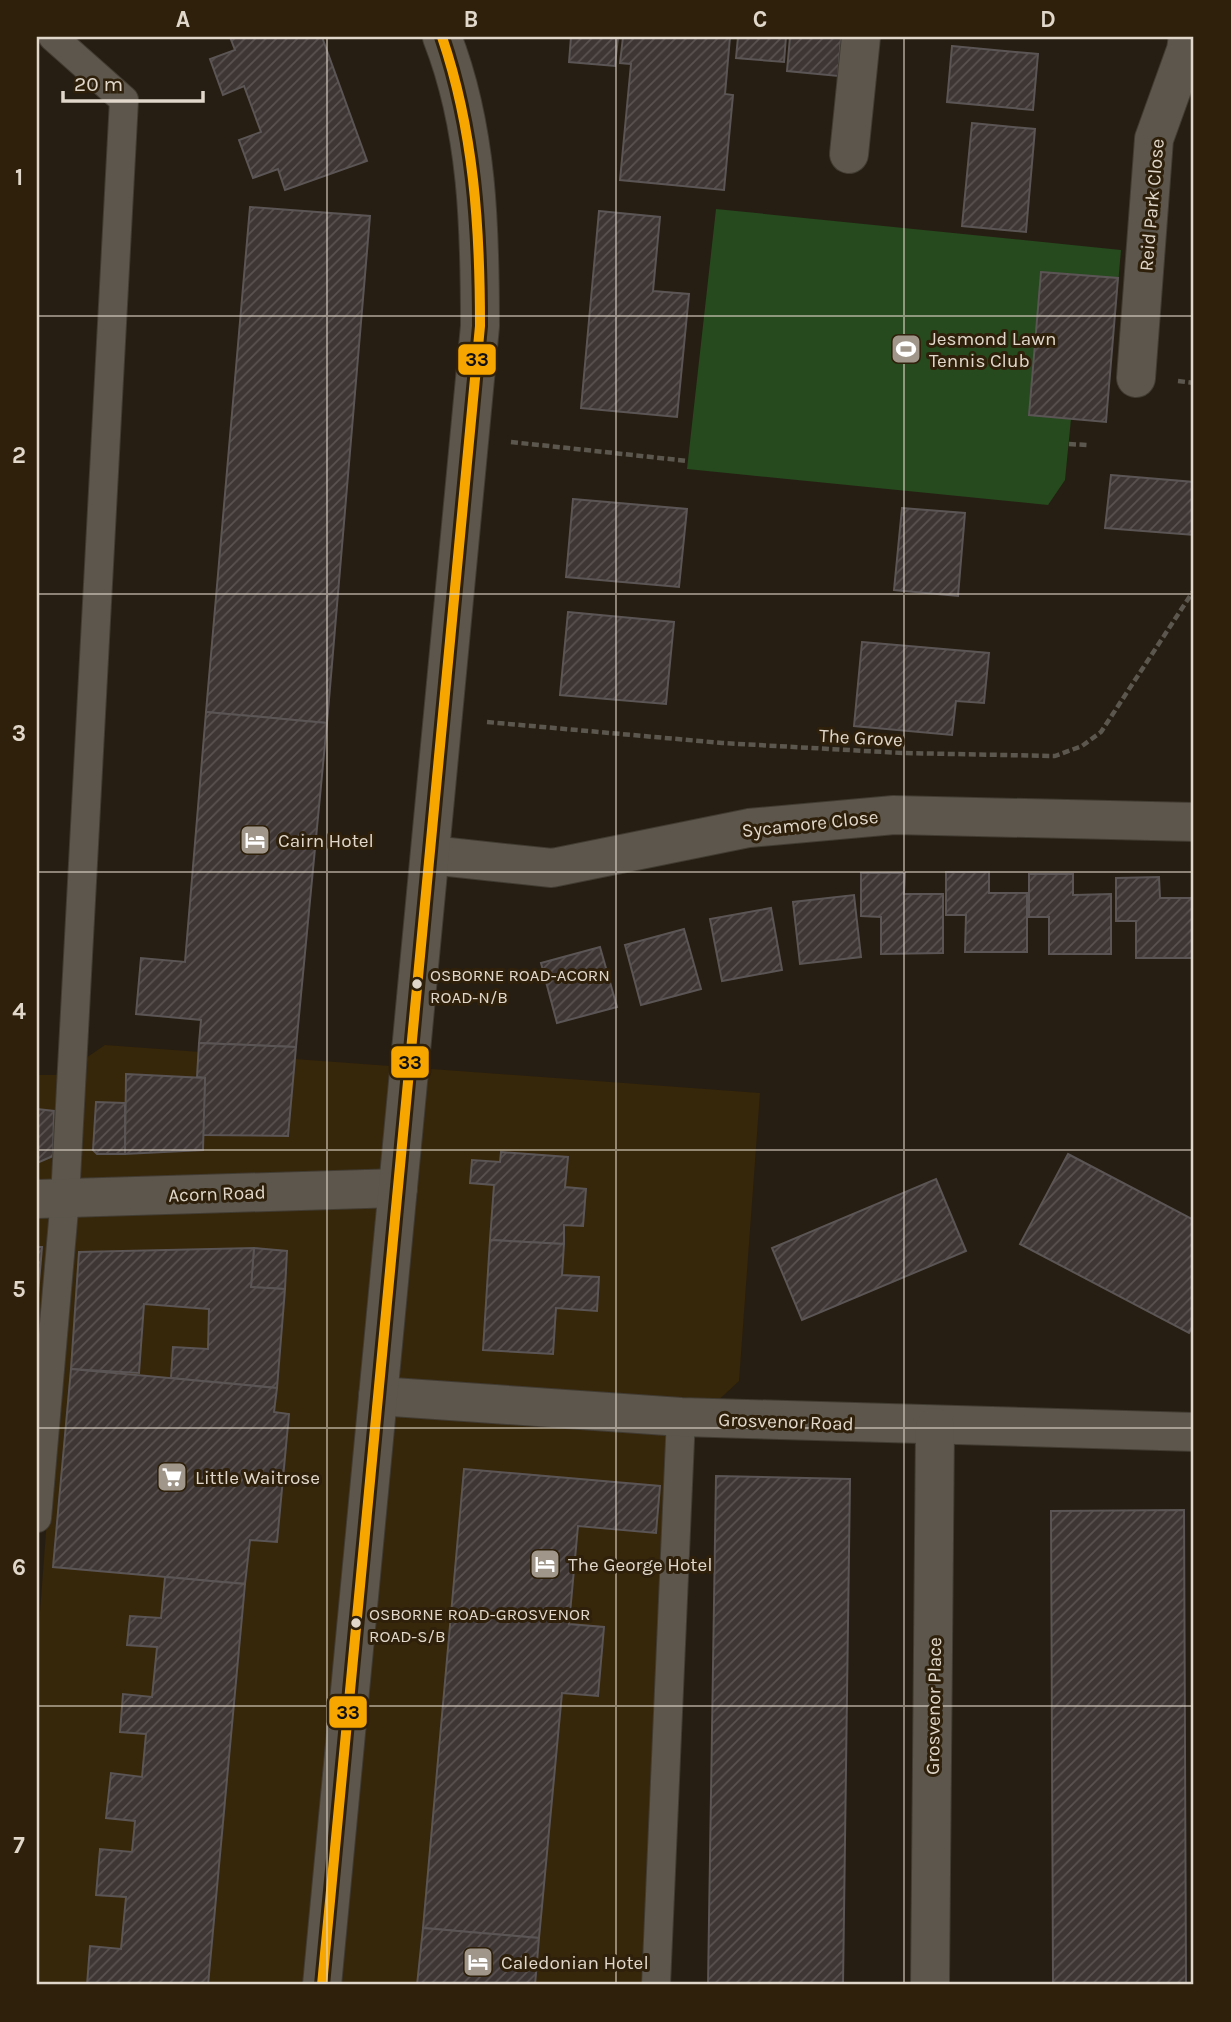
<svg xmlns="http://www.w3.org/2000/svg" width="1231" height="2022" font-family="Karla,sans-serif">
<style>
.built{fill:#36260a}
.grass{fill:#26491e}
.building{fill:url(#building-hatch);stroke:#5b5555;stroke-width:2}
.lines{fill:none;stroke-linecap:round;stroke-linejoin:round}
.service-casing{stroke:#413b32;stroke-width:30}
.minor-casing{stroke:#413b32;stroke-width:40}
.secondary-casing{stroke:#413b32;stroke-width:40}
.path{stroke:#5c574e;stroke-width:4.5;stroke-dasharray:7 3.5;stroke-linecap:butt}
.service{stroke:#5c564c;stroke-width:28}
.minor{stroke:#5c564c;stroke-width:38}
.secondary{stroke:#5c564c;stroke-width:38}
.bus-1-casing{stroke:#2e200a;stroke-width:16}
.bus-1{stroke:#f7a600;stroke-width:10}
.grid{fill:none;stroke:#e1d8cb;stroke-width:2;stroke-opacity:0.55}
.bus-dot{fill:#e1d8cb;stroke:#2e200a;stroke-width:2.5}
.labels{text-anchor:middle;stroke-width:6;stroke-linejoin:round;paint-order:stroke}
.bus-label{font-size:17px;fill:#e1d8cb;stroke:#2e200a;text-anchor:start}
.street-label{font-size:19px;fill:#e1d8cb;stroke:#2e200a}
.poi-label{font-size:19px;fill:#e1d8cb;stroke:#2e200a;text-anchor:start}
.line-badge{stroke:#2e200a;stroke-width:2.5}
.pale-badge-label{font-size:19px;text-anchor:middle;font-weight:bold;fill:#111}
.neatline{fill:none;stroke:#e1d8cb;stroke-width:2.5}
.grid-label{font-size:23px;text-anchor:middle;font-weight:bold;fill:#e1d8cb}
</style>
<defs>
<pattern id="building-hatch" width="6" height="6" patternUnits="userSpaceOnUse" patternTransform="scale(1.75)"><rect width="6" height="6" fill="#3d3635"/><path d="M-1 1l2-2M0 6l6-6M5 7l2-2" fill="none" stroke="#595251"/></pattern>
</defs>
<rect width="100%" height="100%" fill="#261e12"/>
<path class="built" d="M 105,1045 L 760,1093 L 739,1381 L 669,1446 L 641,1985 L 37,1985 L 37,1652 L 61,1332 L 37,1333 L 37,1075 L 61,1075 Z"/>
<path class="grass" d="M 716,209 L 1121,250 L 1106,422 L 1071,419 L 1065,480 L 1048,505 L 687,469 Z"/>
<g class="building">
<path d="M 230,37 L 322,37 L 367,161 L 285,190 L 278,169 L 253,178 L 239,140 L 261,132 L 244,86 L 223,95 L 210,59 L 235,50 Z"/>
<path d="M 571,37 L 618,37 L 615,66 L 569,62 Z"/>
<path d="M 623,37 L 730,37 L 725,94 L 733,95 L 724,190 L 620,180 L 631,64 L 620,63 Z"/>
<path d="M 738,37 L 786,37 L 784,62 L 736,58 Z"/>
<path d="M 790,37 L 841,37 L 838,76 L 787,71 Z"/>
<path d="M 952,46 L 1038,54 L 1033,110 L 947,102 Z"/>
<path d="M 972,123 L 1035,129 L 1026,232 L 962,226 Z"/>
<path d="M 250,207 L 370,216 L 327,723 L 206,712 Z"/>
<path d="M 599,211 L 660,217 L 653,291 L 689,294 L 677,417 L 581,408 Z"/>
<path d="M 1041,272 L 1118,278 L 1106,422 L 1029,415 Z"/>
<path d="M 1111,475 L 1194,482 L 1194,535 L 1105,528 Z"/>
<path d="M 573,499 L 687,509 L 679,587 L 566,577 Z"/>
<path d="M 902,508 L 965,513 L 958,596 L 894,590 Z"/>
<path d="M 568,612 L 674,622 L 666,704 L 560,695 Z"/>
<path d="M 862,642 L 989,653 L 984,703 L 956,701 L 952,735 L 854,726 Z"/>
<path d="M 206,712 L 327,723 L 296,1047 L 199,1043 L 201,1020 L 136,1014 L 141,958 L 185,962 Z"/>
<path d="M 946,872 L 989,872 L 989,893 L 1027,893 L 1027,952 L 965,952 L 966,915 L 946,915 Z"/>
<path d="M 861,873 L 905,873 L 904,894 L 943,894 L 943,953 L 881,954 L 881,917 L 861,916 Z"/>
<path d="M 1029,874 L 1073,874 L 1073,895 L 1111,894 L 1111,954 L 1049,954 L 1049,917 L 1029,917 Z"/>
<path d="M 1159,877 L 1160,898 L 1194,898 L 1194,958 L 1136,958 L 1136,921 L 1116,921 L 1116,878 Z"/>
<path d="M 854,895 L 861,957 L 800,964 L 793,902 Z"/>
<path d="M 771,908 L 782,970 L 722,981 L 710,919 Z"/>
<path d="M 684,929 L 701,989 L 641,1005 L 625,945 Z"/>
<path d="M 600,947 L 617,1007 L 557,1023 L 541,963 Z"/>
<path d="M 199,1043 L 296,1047 L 288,1136 L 203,1135 L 205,1078 L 197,1077 Z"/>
<path d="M 126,1074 L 205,1078 L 203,1150 L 125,1154 Z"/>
<path d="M 96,1102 L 125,1103 L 125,1154 L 97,1154 L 93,1150 Z"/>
<path d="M 37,1109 L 54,1111 L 53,1156 L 37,1163 Z"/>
<path d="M 501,1152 L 568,1157 L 565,1187 L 586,1189 L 583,1226 L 564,1225 L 564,1244 L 490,1240 L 494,1185 L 470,1183 L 472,1160 L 500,1162 Z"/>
<path d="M 1068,1154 L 1194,1220 L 1194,1323 L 1189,1333 L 1020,1244 Z"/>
<path d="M 936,1179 L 966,1251 L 802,1320 L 772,1248 Z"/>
<path d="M 490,1240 L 564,1244 L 562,1275 L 599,1277 L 597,1311 L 556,1308 L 553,1354 L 483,1350 Z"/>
<path d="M 37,1247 L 42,1247 L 37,1306 Z"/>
<path d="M 254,1248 L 287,1251 L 285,1289 L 251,1287 Z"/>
<path d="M 254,1248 L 251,1287 L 285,1289 L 277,1388 L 171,1378 L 173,1347 L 208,1349 L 209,1309 L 144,1304 L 139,1373 L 71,1369 L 79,1252 Z"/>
<path d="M 71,1369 L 277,1388 L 274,1412 L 289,1414 L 277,1542 L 250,1540 L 245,1584 L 53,1567 Z"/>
<path d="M 464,1469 L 660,1486 L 656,1533 L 578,1526 L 569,1624 L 604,1627 L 598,1696 L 562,1693 L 539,1938 L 423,1928 Z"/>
<path d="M 716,1476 L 850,1479 L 843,1985 L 708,1985 Z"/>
<path d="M 1184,1510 L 1186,1985 L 1053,1985 L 1051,1511 Z"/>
<path d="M 165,1577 L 245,1584 L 208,1985 L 87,1985 L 90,1946 L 121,1949 L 126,1897 L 96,1895 L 100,1849 L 132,1852 L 135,1821 L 106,1818 L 111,1773 L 142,1777 L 146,1734 L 120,1732 L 123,1694 L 152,1697 L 157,1647 L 127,1645 L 130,1616 L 161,1618 Z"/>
<path d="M 423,1928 L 539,1938 L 535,1985 L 417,1985 Z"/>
</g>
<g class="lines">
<g class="service-casing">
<g id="service">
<path d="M 37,1518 L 65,1198 L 124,100 L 53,37"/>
<path d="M 656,1985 L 681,1417"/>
</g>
</g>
<g class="minor-casing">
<g id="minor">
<path d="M 849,154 L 861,37"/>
<path d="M 1136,378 L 1154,139 L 1186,50 L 1188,37"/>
<path d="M 430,855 L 552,868 L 749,828 L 894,815 L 1194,822"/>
<path d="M 37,1199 L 398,1188"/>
<path d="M 378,1396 L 681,1417 L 1194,1432"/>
<path d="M 930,1985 L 935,1427"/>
</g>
</g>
<g class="secondary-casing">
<path id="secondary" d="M 322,1985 L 480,326 C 480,229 478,129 442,37"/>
</g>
<g class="path">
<path d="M 1178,381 L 1194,383"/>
<path d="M 511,442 L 688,461"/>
<path d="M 1069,444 L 1087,445"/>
<path d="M 487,722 L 722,743 L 902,753 L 1055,756 L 1082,746 L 1101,732 L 1194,590"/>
</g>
<use href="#service" class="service"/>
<use href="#minor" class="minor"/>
<use href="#secondary" class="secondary"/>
<g class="bus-1-casing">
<path id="bus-1" d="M 322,1985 L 480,326 C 480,227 474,131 442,37"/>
</g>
<use href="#bus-1" class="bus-1"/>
</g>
<path class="grid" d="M 327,37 L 327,1985M 616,37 L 616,1985M 904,37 L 904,1985M 37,316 L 1194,316M 37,594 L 1194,594M 37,872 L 1194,872M 37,1150 L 1194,1150M 37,1428 L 1194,1428M 37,1706 L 1194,1706"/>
<defs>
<g id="stadium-square" transform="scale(1.575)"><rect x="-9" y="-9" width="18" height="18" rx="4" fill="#a0978a" stroke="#2e200a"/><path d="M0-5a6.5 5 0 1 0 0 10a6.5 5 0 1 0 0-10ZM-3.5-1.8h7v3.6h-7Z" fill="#fff"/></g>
<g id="hotel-square" transform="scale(1.575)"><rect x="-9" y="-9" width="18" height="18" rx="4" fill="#a0978a" stroke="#2e200a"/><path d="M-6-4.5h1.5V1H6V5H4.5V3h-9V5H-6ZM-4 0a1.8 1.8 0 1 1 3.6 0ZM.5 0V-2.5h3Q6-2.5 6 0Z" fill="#fff"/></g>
<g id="supermarket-square" transform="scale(1.575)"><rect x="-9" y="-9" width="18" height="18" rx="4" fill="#a0978a" stroke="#2e200a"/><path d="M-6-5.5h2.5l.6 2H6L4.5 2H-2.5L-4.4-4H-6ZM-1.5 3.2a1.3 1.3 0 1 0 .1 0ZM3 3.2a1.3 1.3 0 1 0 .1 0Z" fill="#fff"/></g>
</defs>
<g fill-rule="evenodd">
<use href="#stadium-square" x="906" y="349"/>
<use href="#hotel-square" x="255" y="840"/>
<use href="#supermarket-square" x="172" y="1477"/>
<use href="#hotel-square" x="545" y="1564"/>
<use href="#hotel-square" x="478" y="1962"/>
</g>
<g class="bus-dot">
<circle cx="417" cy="984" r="6"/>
<circle cx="356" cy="1623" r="6"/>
</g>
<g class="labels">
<g class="bus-label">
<text x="430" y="981">OSBORNE ROAD-ACORN<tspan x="430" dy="22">ROAD-N/B</tspan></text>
<text x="369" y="1620">OSBORNE ROAD-GROSVENOR<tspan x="369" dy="22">ROAD-S/B</tspan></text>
</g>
<g class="street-label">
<text transform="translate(1151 205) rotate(-85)" y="7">Reid Park Close</text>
<text transform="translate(861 737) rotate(3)" y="7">The Grove</text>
<text transform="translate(810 823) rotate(-6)" y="7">Sycamore Close</text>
<text transform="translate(217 1193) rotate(-2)" y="7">Acorn Road</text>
<text transform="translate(786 1421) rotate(2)" y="7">Grosvenor Road</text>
<text transform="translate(933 1706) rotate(-89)" y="7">Grosvenor Place</text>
</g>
<g class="poi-label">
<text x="929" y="345">Jesmond Lawn<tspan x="929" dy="22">Tennis Club</tspan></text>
<text x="278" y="847">Cairn Hotel</text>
<text x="195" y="1484">Little Waitrose</text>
<text x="568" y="1571">The George Hotel</text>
<text x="501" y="1969">Caledonian Hotel</text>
</g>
</g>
<g class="line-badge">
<rect x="457" y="343" width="40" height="33" rx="7" fill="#f7a600"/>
<rect x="390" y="1045" width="40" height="34" rx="7" fill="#f7a600"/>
<rect x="328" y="1695" width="40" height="34" rx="7" fill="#f7a600"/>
</g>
<g class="pale-badge-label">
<text x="477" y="366">33</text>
<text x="410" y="1069">33</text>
<text x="348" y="1719">33</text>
</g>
<rect width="1231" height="2022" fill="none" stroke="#2e200a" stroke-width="77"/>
<path d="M63 91v10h140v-10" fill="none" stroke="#e1d8cb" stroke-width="3.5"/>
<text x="74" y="91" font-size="21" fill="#e1d8cb" stroke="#2e200a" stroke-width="5" paint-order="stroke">20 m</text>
<rect x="38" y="38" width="1154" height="1945" class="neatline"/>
<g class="grid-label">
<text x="183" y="27">A</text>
<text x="471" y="27">B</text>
<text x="760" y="27">C</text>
<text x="1048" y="27">D</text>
<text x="19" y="185">1</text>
<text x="19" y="463">2</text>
<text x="19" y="741">3</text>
<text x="19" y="1019">4</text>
<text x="19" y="1297">5</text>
<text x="19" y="1575">6</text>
<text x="19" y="1853">7</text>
</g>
</svg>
